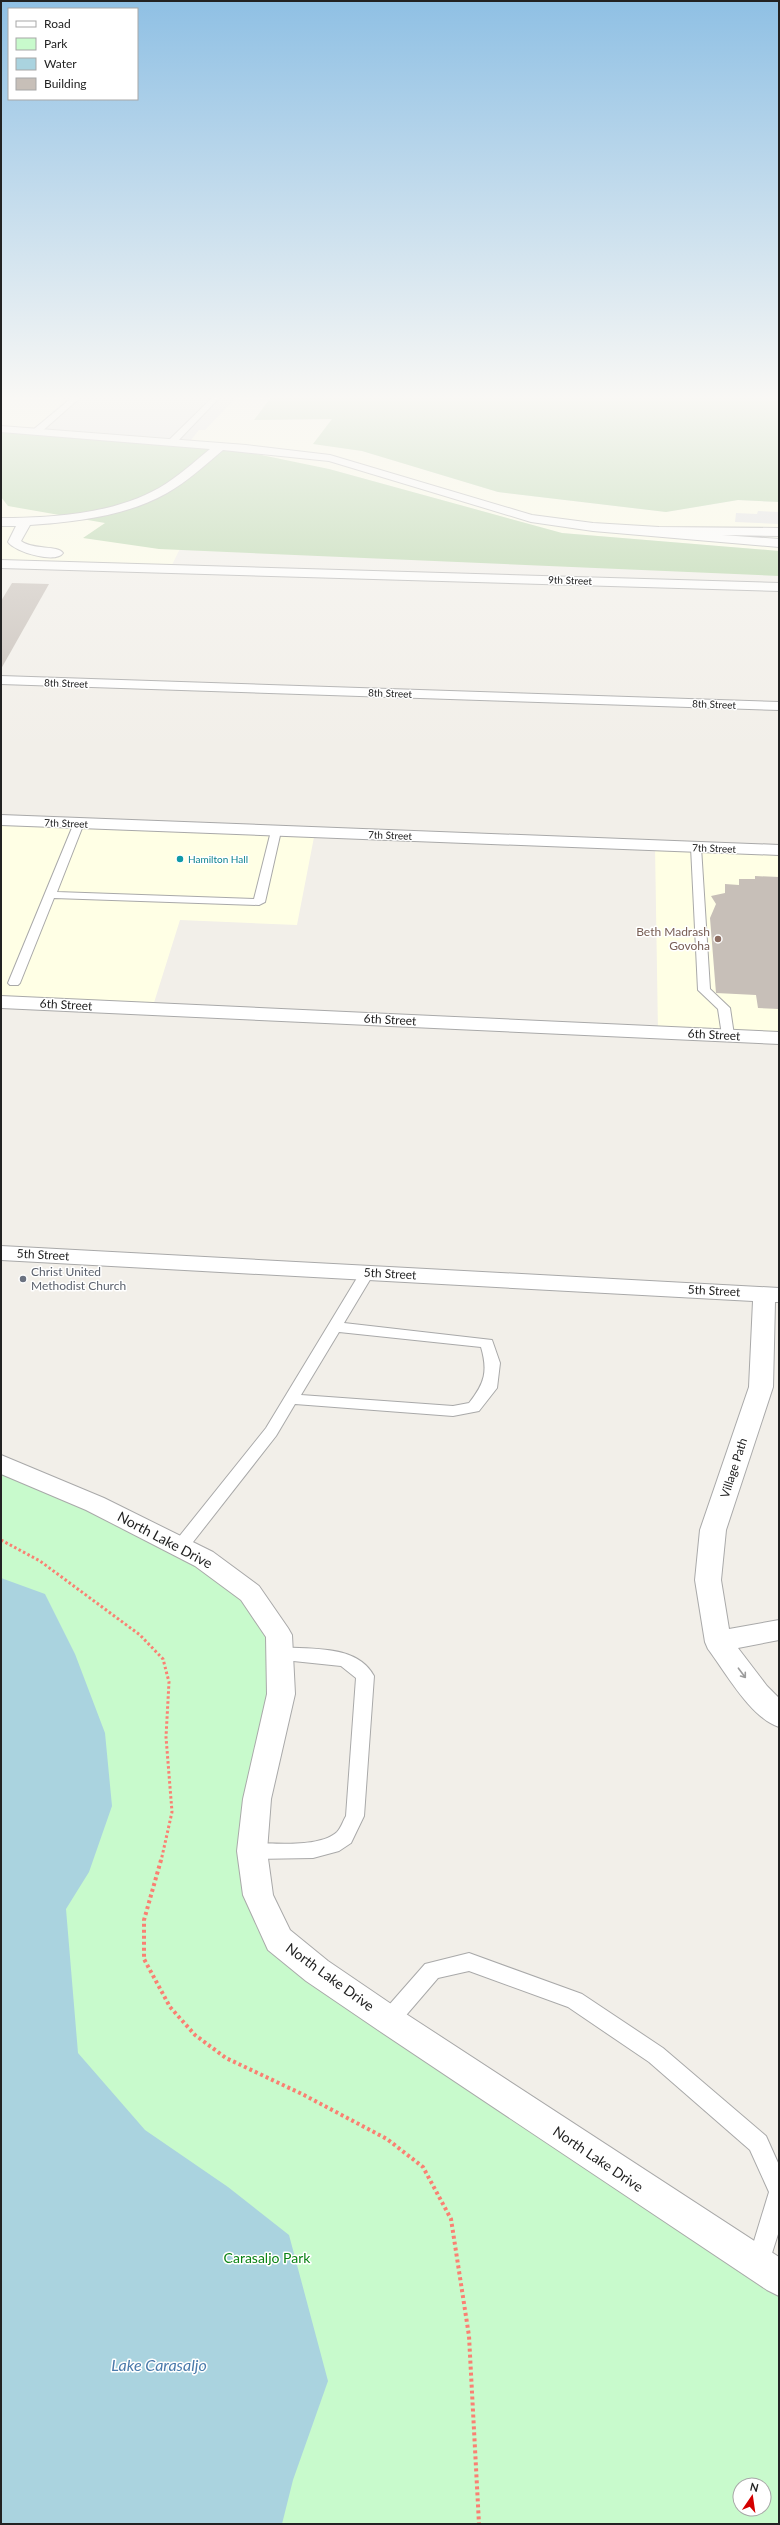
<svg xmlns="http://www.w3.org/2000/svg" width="780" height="2525" font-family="Lato,sans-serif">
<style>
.education{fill:#ffffe5}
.forest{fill:#add19e}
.park{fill:#c8facc;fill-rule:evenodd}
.parking{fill:#e2e2e2}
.water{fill:#aad3df}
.building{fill:#c7bfb8}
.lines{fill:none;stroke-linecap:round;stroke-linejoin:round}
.lane-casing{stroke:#a9a9a9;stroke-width:2}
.street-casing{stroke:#a9a9a9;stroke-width:2}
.path-far1{stroke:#fa8072;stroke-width:3;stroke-dasharray:2.5 2.5;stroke-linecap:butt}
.path{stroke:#fa8072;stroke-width:4;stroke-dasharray:3 3;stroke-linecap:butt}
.lane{fill:#fff;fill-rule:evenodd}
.street{fill:#fff;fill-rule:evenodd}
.oneway{stroke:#9c9c9c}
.culture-dot{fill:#0f9aa8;stroke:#fff;stroke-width:1.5}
.education-dot{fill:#8d6e63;stroke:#fff;stroke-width:1.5}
.worship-dot{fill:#6b7280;stroke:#fff;stroke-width:1.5}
.labels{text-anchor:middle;stroke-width:3;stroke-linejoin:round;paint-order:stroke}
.far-street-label{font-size:10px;fill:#222;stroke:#fff}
.far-culture-label{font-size:10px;fill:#0d838f;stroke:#fff;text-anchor:start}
.education-label{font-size:12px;fill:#785e54;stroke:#fff;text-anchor:end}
.street-label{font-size:12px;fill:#222;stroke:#fff}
.worship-label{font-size:12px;fill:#5b616d;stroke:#fff;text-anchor:start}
.near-street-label{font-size:14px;fill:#222;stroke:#fff}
.near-park-label{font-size:14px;fill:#0c8416;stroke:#fff}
.near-water-label{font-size:16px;font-style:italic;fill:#4a7aab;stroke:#fff}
</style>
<rect width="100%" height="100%" fill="#f2efe9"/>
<g class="education">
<path d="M 1,396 L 272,396 L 255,420 L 333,419 L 314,444 L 362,451 L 498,492 L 666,512 L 738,500 L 779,502 L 779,551 L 562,533 L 329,469 L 205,498 L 169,571 L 1,565 Z"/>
<path d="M 1,820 L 315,832 L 297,925 L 180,920 L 152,1009 L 1,1002 Z"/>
<path d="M 655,846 L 779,850 L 779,1038 L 658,1032 Z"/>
</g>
<g class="forest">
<path d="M 272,396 L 779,396 L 779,502 L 738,500 L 666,512 L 498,492 L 362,451 L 313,444 L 332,419 L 254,420 Z"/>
<path d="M 1,430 L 232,449 L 329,469 L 562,533 L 779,551 L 779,576 L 159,549 L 83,538 L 105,523 L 8,506 L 1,497 Z"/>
</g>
<path class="park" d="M 1,1464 L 204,1559 L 279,1635 L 257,1799 L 279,1940 L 779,2278 L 779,2524 L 1,2524 ZM 740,2485 L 764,2485 L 764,2509 L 740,2509 Z"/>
<g class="parking">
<path d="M 44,396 L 238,396 L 205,430 L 199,430 L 191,440 L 35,428 L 67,399 Z"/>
<path d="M 758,511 L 779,512 L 779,524 L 735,522 L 736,513 L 757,514 Z"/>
</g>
<path class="water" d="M 1,1578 L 45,1594 L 75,1654 L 105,1733 L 112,1806 L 89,1872 L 66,1909 L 78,2053 L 145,2130 L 228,2187 L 289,2235 L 328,2381 L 293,2480 L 282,2524 L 1,2524 Z"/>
<g class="building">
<path d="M 12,583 L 49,584 L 1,669 L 1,601 Z"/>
<path d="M 755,876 L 779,877 L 779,1009 L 758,1008 L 756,995 L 716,993 L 710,918 L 716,904 L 711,896 L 725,893 L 725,884 L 739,885 L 739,879 L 755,879 Z"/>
</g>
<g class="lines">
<g class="lane-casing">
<g id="lane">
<path d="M 74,396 L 82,396 L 40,433 L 34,433 L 34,429 Z"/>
<path d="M 214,396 L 221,396 L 175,444 L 169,444 L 169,440 Z"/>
<path d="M 79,820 L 84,823 L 57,892 L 254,899 L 271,831 L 276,828 L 281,831 L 265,902 L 259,905 L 54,898 L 20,983 L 18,985 L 10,985 L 8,983 L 74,823 Z"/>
<path d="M 696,844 L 701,847 L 710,989 L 730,1008 L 734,1035 L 728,1039 L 722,1035 L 718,1009 L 698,990 L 691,847 Z"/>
<path d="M 367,1269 L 374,1273 L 344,1323 L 492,1340 L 500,1363 L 497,1388 L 479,1411 L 453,1416 L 295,1404 L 276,1436 L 186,1551 L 180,1553 L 174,1551 L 172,1547 L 174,1543 L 266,1428 L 360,1273 ZM 339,1332 L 481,1347 C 488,1371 485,1383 469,1403 L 453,1406 L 301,1395 Z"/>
<path d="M 280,1647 C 311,1650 357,1644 374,1676 L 364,1816 L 351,1843 L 339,1851 L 313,1858 L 252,1859 L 245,1857 L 243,1851 L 245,1845 L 252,1843 C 274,1843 320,1848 337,1832 C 341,1828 343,1821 346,1816 L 356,1678 L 341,1666 L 274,1659 L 271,1654 L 274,1649 Z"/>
<path d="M 469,1953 L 582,1994 L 663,2048 L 766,2136 L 779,2165 L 779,2231 L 766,2272 L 758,2275 L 750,2272 L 747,2264 L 769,2192 L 750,2150 L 649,2062 L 568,2007 L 469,1971 L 438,1978 L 396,2027 L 389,2029 L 382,2027 L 379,2020 L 382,2013 L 425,1964 Z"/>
</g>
</g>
<g class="street-casing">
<g id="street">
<path d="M 1,426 L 246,445 L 330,455 L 532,515 L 593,523 L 659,527 L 779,528 L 779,536 L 722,535 L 779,539 L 779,547 L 593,531 L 531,522 L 329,461 L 223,450 C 205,465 187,482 167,493 C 127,516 75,522 30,525 L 21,541 C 32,550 58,545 63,553 C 56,564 15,552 8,542 L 16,526 L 1,526 L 1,518 C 53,518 113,514 159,488 C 178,477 194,462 210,449 L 1,432 Z"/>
<path d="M 1,560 L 779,583 L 779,591 L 1,568 Z"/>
<path d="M 1,676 L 779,702 L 779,710 L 1,684 Z"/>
<path d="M 1,815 L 779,845 L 779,855 L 1,825 Z"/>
<path d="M 1,996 L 779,1032 L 779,1044 L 1,1008 Z"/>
<path d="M 1,1246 L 779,1288 L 779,1302 L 775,1302 L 773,1387 L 726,1530 L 721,1580 L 729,1629 L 779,1620 L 779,1640 L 738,1648 L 767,1686 L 779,1698 L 779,1727 C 751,1718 726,1673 708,1649 L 705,1642 L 695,1580 L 700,1530 L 749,1387 L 753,1301 L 1,1260 Z"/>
<path d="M 1,1455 L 104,1498 L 213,1552 L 259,1586 L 288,1628 L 292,1635 L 295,1694 L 271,1799 L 267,1851 L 273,1895 L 290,1930 L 328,1961 L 400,2010 L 779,2257 L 779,2296 L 767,2290 L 378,2030 L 306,1981 L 268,1950 L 243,1895 L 237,1851 L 243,1799 L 267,1694 L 266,1637 L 241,1600 L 195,1566 L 86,1510 L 1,1474 Z"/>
</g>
</g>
<path class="path-far1" d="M 1,1540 L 40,1561 L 140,1635 L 163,1659 L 169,1682 L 166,1737 L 172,1812 L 161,1861"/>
<path class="path" d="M 161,1860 L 144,1920 L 144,1959 L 170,2007 L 195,2035 L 226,2058 L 302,2094 L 387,2139 L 423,2167 L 451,2219 L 469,2336 L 479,2524"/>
<use href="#lane" class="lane"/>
<use href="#street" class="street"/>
</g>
<defs><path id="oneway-shaft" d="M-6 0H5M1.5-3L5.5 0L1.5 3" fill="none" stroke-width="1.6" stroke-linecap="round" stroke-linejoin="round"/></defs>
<use class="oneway" href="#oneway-shaft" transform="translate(742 1673) rotate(53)"/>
<linearGradient id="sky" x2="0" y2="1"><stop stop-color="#8fc0e4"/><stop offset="0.53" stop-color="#f9f8f5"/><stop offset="1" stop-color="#f9f8f5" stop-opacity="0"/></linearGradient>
<rect width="780" height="750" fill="url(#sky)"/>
<circle class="culture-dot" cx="180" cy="859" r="4"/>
<circle class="education-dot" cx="718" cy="939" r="4"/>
<circle class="worship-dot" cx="23" cy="1279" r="4"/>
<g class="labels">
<g class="far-street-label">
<text transform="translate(570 580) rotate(2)" y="4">9th Street</text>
<text transform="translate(66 683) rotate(2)" y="4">8th Street</text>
<text transform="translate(390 693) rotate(2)" y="4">8th Street</text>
<text transform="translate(714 704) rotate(2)" y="4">8th Street</text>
<text transform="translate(66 823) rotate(2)" y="4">7th Street</text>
<text transform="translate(390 835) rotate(2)" y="4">7th Street</text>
<text transform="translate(714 848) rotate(2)" y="4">7th Street</text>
</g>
<g class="far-culture-label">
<text x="188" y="863">Hamilton Hall</text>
</g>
<g class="education-label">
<text x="710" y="936">Beth Madrash<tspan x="710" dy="14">Govoha</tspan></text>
</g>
<g class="street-label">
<text transform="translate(66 1005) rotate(3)" y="4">6th Street</text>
<text transform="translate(390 1020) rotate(3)" y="4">6th Street</text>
<text transform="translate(714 1035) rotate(3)" y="4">6th Street</text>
<text transform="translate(43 1255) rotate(3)" y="4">5th Street</text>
<text transform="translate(390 1274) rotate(3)" y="4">5th Street</text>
<text transform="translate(714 1291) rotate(3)" y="4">5th Street</text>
<text transform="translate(734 1468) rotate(-72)" y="4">Village Path</text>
</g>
<g class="worship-label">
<text x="31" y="1276">Christ United<tspan x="31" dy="14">Methodist Church</tspan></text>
</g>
<g class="near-street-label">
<text transform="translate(165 1540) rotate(28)" y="5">North Lake Drive</text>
<text transform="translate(330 1977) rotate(36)" y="5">North Lake Drive</text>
<text transform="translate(598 2159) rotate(34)" y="5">North Lake Drive</text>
</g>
<g class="near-park-label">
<text x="267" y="2263">Carasaljo Park</text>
</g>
<g class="near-water-label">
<text x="159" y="2371">Lake Carasaljo</text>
</g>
</g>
<rect width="780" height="2525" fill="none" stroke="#222222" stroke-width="4"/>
<rect x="8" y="8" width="130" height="92" fill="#ffffff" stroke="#a7a7a7"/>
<rect x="16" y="21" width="20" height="6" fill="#ffffff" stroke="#a7a7a7"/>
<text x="44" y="28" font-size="12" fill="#222222">Road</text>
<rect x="16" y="38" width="20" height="12" fill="#c8facc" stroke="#a7a7a7"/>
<text x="44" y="48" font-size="12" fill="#222222">Park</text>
<rect x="16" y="58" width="20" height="12" fill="#aad3df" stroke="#a7a7a7"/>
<text x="44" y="68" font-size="12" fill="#222222">Water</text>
<rect x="16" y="78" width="20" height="12" fill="#c7bfb8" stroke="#a7a7a7"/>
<text x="44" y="88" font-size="12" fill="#222222">Building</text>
<g transform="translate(752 2497) rotate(13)"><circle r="19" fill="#ffffff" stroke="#a7a7a7"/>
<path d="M0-3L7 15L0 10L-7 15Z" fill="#d40000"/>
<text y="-6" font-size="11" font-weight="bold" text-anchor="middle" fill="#222222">N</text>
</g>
</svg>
